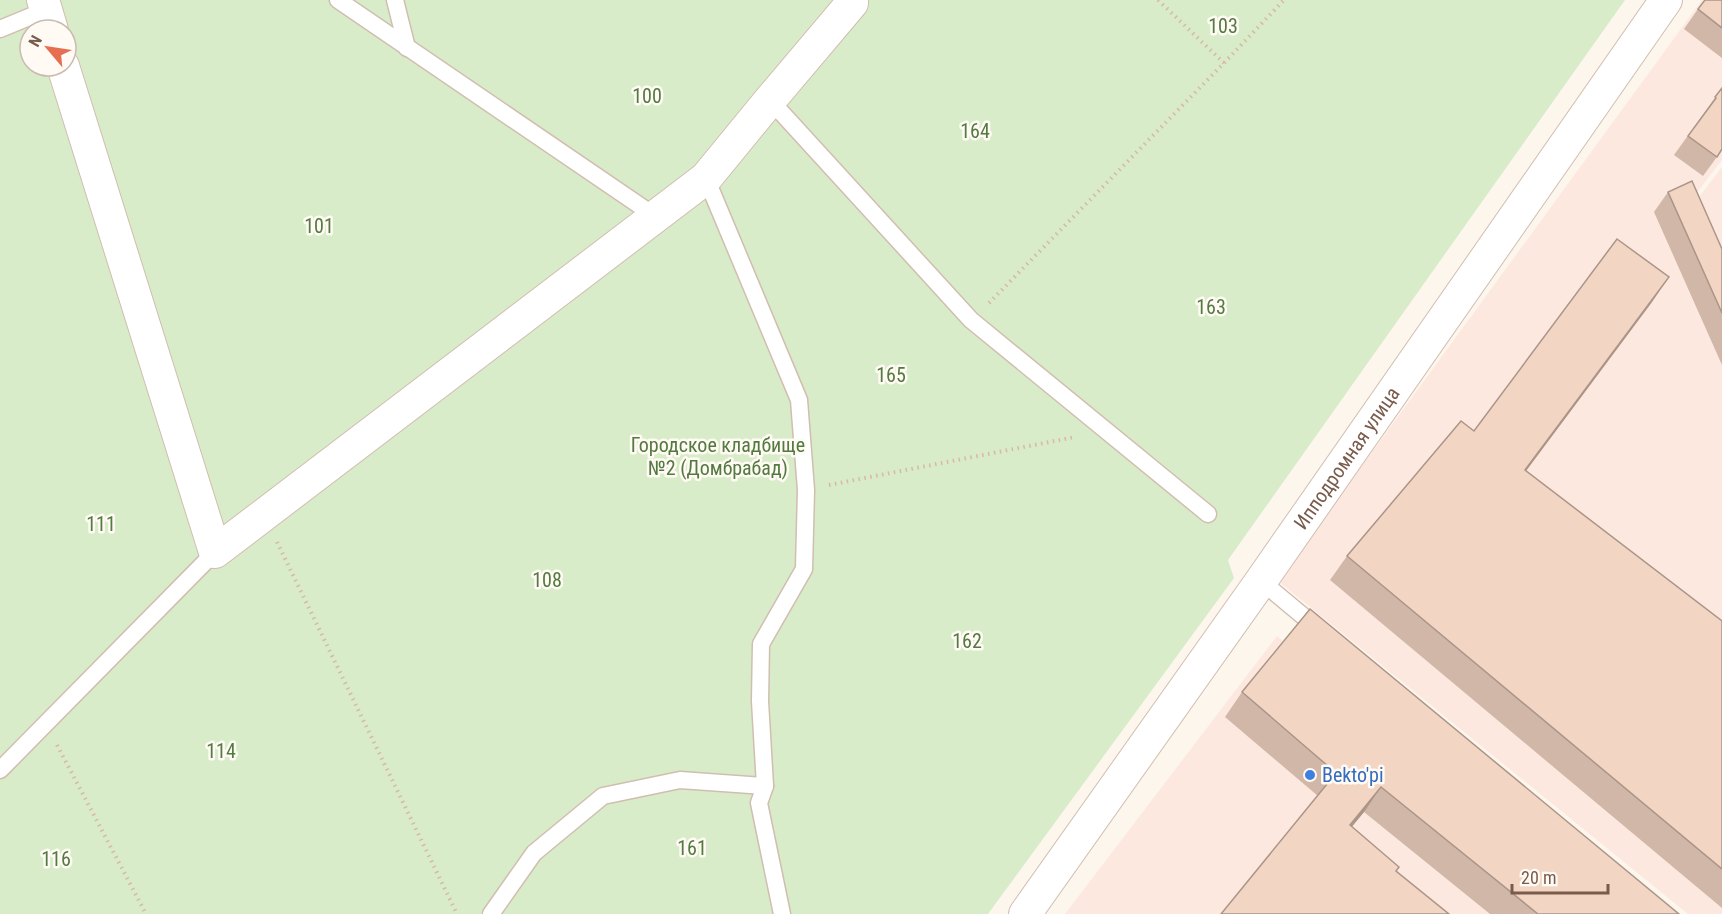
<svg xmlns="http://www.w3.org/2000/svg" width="1722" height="914" font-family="'Roboto Condensed',sans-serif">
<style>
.commercial{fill:#fde8e0}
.green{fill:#d8ecc9;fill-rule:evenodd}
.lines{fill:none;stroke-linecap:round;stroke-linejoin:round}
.lane-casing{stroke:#d1beb0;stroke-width:19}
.street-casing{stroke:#d1beb0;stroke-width:34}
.path{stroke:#d9b8a5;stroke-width:4;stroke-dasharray:1.5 4.5;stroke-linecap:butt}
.lane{stroke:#fff;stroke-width:16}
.street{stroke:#fff;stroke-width:32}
.wall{fill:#d1b7a8}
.shaded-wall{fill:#aa9588}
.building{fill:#f3d5c3;stroke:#aa9588;stroke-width:1.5}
.shop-dot{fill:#3f7fe0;stroke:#fffaf3;stroke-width:2}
.labels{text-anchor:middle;stroke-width:5;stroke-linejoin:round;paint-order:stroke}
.park-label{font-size:20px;fill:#537a41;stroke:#fffaf3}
.street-label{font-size:20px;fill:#7a5c4d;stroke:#fffaf3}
.shop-label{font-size:20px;fill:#366cbe;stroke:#fffaf3;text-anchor:start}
</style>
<rect width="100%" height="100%" fill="#fdf6ec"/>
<g class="commercial">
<path d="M 1702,0 L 1722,0 L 1722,160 L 1689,203 L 1722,276 L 1722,914 L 1688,914 L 1278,581 Z"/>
<path d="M 1722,167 L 1722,272 L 1692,206 Z"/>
<path d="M 1277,636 L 1619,914 L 1065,914 Z"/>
</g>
<path class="green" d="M 0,0 L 1625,0 L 1228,560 L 1234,578 L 988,914 L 0,914 ZM 30,30 L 66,30 L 66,66 L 30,66 Z"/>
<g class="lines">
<g class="lane-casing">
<g id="lane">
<path d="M 338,0 L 655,216"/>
<path d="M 395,0 L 407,48"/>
<path d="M 0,29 L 46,10"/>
<path d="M 770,100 L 971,320 L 1208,514"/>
<path d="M 706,178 L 799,400 L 806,490 L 804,569 L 761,644 L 760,701 L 765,786 L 759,803 L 782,914"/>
<path d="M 1261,581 L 1321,631"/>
<path d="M 0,770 L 215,552"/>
<path d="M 491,914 L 534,853 L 603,796 L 680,780 L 765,786"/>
</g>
</g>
<g class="street-casing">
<g id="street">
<path d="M 43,0 L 52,30"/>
<path d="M 63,66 L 215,552 L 706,178 L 770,100 L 852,3 L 852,0"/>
<path id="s1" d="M 1025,914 L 1261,581 L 1666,0"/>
</g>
</g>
<g class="path">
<path d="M 1158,0 L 1224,63"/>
<path d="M 989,303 L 1224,63 L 1284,0"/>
<path d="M 829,485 L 1075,437"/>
<path d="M 277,542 L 457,914"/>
<path d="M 57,745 L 146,914"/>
</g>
<use href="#lane" class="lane"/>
<use href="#street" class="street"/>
</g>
<g class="wall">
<path d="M 1722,0 L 1722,58 L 1684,29 L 1698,9 Z"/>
<path d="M 1722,88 L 1722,150 L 1703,176 L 1674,155 Z"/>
<path d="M 1668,192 L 1722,249 L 1722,365 L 1654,212 Z"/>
<path d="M 1652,302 L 1526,471 L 1722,621 L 1722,908 L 1330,580 L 1347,556 L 1474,431 Z"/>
<path d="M 1242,692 L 1679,914 L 1490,914 L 1364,812 L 1351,827 L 1396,871 L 1221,914 L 1318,796 L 1225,717 Z"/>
</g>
<g class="shaded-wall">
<path d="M 1669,277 L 1652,302 L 1508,495 L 1525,470 Z"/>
<path d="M 1381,787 L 1364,812 L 1333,850 L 1350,825 Z"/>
</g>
<g class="building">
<path d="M 1705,0 L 1722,0 L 1722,28 L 1698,9 Z"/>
<path d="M 1722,88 L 1722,149 L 1717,157 L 1688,136 L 1716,98 L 1715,97 Z"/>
<path d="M 1692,181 L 1722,249 L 1722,313 L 1668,192 Z"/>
<path d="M 1617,239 L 1669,277 L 1525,470 L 1722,621 L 1722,869 L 1347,556 L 1461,421 L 1474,431 Z"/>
<path d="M 1310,609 L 1679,914 L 1538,914 L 1381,787 L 1350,825 L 1399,867 L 1396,871 L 1449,914 L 1221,914 L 1336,773 L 1242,692 Z"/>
</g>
<circle class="shop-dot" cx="1310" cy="775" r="6"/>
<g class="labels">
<g class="park-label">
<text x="1223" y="33">103</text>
<text x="647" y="103">100</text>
<text x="975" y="138">164</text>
<text x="319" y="233">101</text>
<text x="1211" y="314">163</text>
<text x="891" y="382">165</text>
<text x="718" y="452">Городское кладбище<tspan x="718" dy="23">№2 (Домбрабад)</tspan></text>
<text x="101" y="531">111</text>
<text x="547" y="587">108</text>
<text x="967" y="648">162</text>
<text x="221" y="758">114</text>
<text x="692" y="855">161</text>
<text x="56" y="866">116</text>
</g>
<g class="street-label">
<text dy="7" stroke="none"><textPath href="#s1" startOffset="558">Ипподромная улица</textPath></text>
</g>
<g class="shop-label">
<text x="1322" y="782">Bekto'pi</text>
</g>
</g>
<g transform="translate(48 48) rotate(299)"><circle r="28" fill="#fffaf3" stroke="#cabbb1" stroke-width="1.5"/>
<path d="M0-4.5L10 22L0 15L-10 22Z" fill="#e76f51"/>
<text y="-9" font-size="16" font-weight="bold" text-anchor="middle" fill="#7a5c4d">N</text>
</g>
<path d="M1512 884v9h96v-9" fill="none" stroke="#7a5c4d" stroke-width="3"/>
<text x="1521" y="884" font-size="18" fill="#7a5c4d" stroke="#fffaf3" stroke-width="4.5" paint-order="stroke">20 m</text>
</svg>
